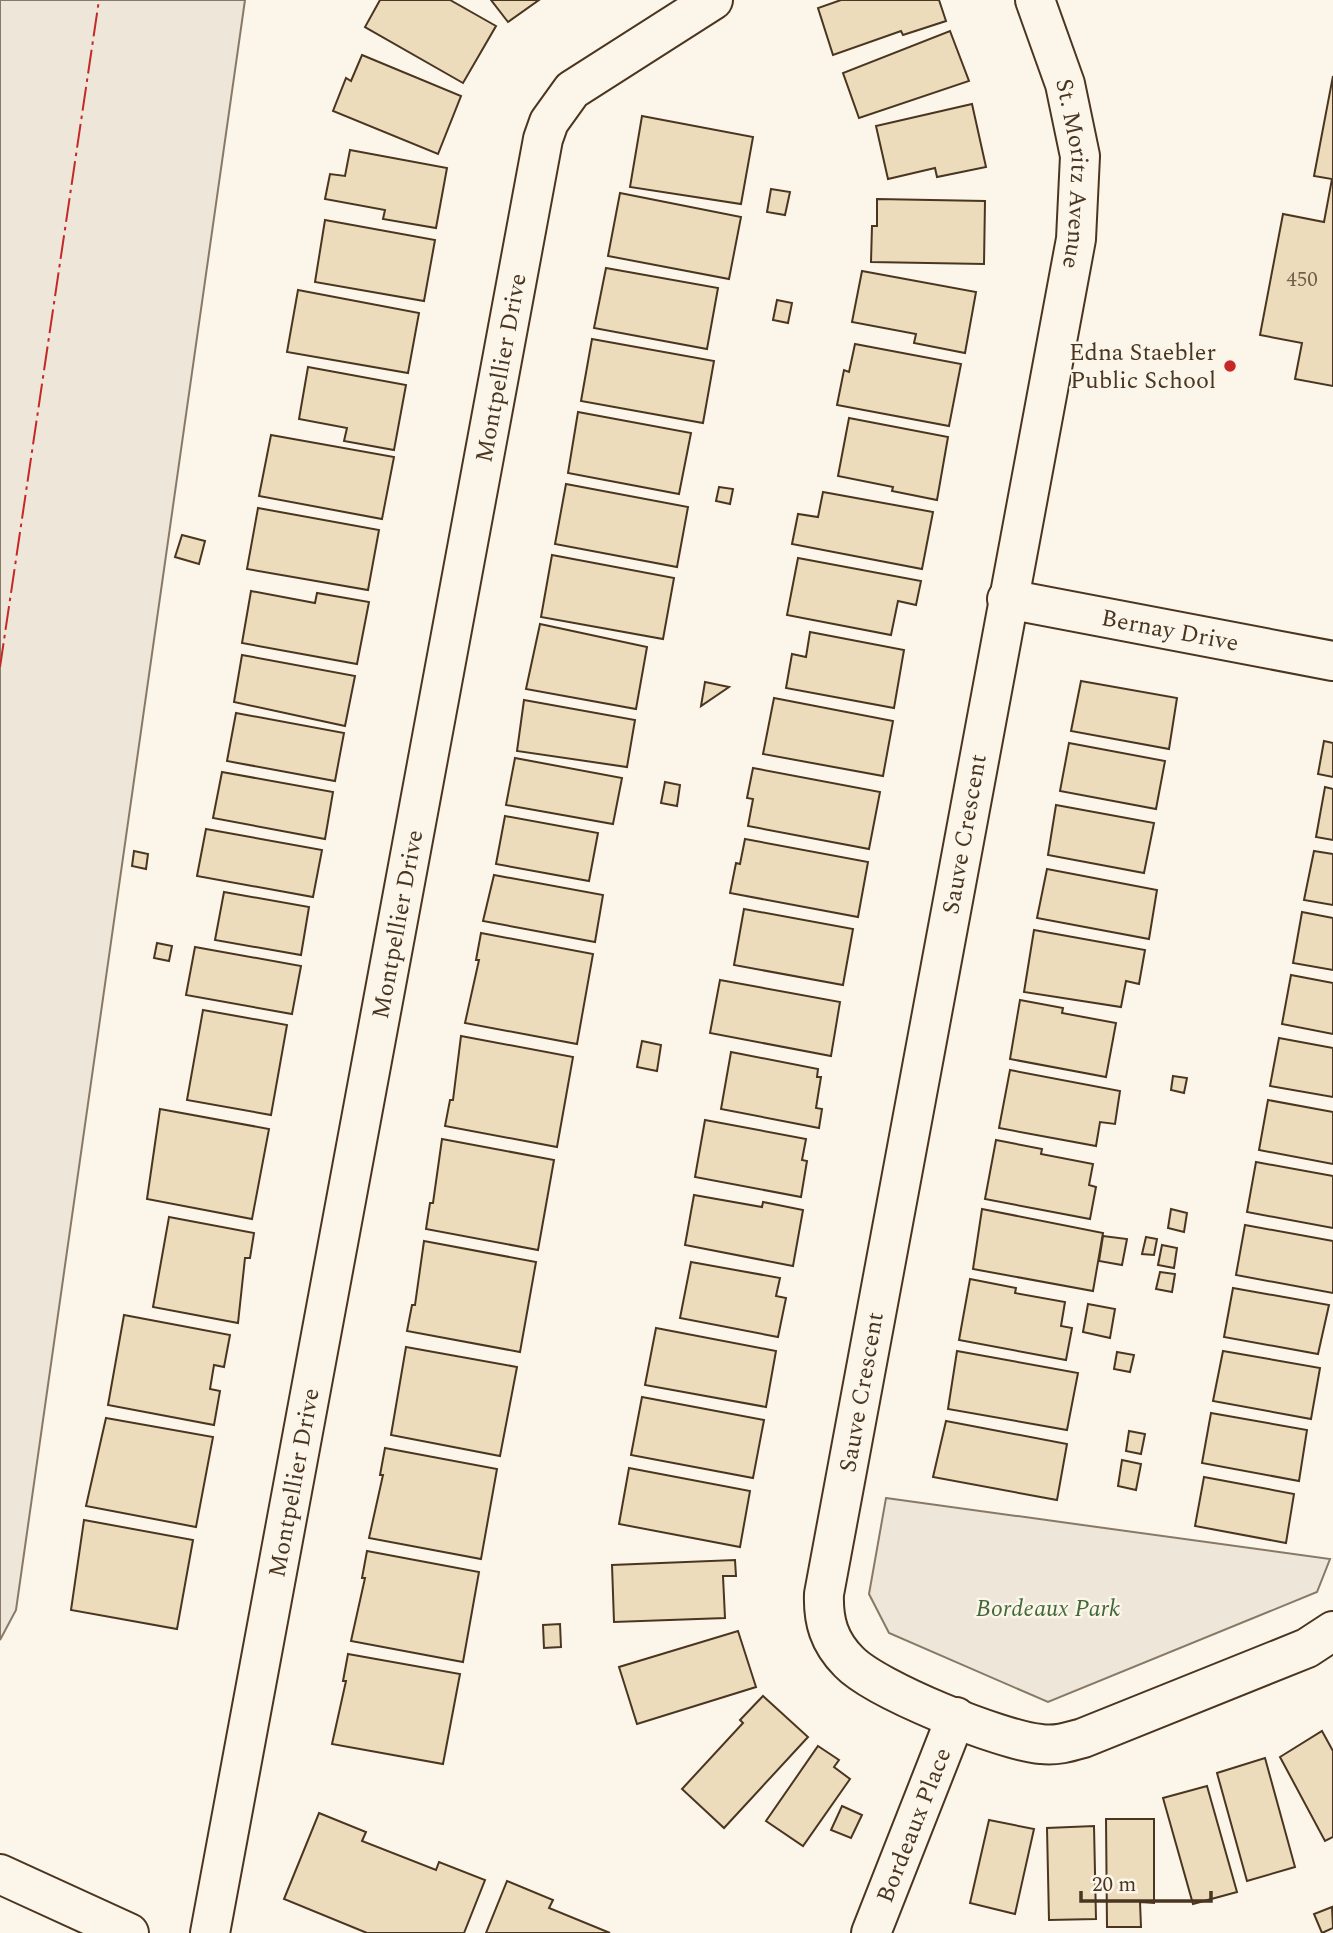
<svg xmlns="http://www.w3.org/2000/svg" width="1333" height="1933" font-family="Spectral,serif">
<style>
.green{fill:#ede6d9;stroke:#887966;stroke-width:2}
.building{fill:#ecdcbc;stroke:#4a3520;stroke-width:2}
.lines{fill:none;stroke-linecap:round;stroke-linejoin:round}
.minor-casing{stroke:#4a3520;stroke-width:42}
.minor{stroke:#fbf6e9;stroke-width:38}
.power{stroke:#c62828;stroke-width:2;stroke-dasharray:24 5 3.5 5;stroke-linecap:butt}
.poi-dot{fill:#c62828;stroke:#fbf6e9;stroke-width:2.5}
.labels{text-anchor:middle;stroke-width:5;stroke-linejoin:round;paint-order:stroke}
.number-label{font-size:21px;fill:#725f47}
.street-label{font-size:24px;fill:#4a3520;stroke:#fbf6e9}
.poi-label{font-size:24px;fill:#4a3520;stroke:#fbf6e9;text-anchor:end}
.park-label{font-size:24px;font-style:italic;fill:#436837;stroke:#fbf6e9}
</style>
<rect width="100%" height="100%" fill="#fbf6e9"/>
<g class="green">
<path d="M 0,0 L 245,0 L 16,1610 L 0,1640 Z"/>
<path d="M 886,1498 L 1330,1559 L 1317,1592 L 1048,1702 L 889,1633 L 869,1594 Z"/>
</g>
<g class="building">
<path d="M 380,0 L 450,0 L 496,26 L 463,83 L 365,27 Z"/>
<path d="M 491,0 L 539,0 L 508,22 Z"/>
<path d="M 841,0 L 939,0 L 946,21 L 903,35 L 901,31 L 833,55 L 818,8 Z"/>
<path d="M 950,31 L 969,81 L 859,118 L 843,73 Z"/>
<path d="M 362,55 L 461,96 L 438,154 L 333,111 L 346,78 L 351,81 Z"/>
<path d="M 1333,76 L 1333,386 L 1295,379 L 1302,343 L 1260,335 L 1283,214 L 1324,222 L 1332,179 L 1314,176 Z"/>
<path d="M 972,104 L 986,167 L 937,177 L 935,168 L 888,179 L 876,126 Z"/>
<path d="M 642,116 L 753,137 L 741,204 L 630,187 Z"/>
<path d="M 350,150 L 447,168 L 436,228 L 383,219 L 385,210 L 325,199 L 330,174 L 345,176 Z"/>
<path d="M 771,189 L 790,192 L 785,215 L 767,212 Z"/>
<path d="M 620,193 L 741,217 L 729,279 L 608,256 Z"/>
<path d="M 877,199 L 985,201 L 984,264 L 871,262 L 872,226 L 877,226 Z"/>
<path d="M 325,220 L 435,240 L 424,301 L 315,282 Z"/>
<path d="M 606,268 L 718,288 L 707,349 L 594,328 Z"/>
<path d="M 862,271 L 976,292 L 965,353 L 914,343 L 916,334 L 852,322 Z"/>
<path d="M 298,290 L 419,313 L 408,373 L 287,352 Z"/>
<path d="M 777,300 L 792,303 L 788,323 L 773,320 Z"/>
<path d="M 592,339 L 714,361 L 703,423 L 581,401 Z"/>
<path d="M 855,344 L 961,364 L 949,426 L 837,405 L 844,370 L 849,372 Z"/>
<path d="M 308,367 L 406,385 L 394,450 L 344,441 L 347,428 L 299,419 Z"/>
<path d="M 578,412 L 691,433 L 679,494 L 568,473 Z"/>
<path d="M 849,418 L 948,437 L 937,500 L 892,491 L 893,487 L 838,476 Z"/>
<path d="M 271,435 L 394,457 L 382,519 L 259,496 Z"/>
<path d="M 566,484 L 688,507 L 677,567 L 555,544 Z"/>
<path d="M 719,487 L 733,489 L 730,504 L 716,501 Z"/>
<path d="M 823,492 L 933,512 L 922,569 L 792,544 L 798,514 L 818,517 Z"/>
<path d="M 258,508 L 379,530 L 368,590 L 247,569 Z"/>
<path d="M 182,535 L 205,541 L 199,564 L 175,557 Z"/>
<path d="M 552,555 L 674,578 L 663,639 L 541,617 Z"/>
<path d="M 798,558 L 921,581 L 916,605 L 898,601 L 891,635 L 787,615 Z"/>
<path d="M 251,591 L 315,603 L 317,593 L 369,602 L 357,664 L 242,643 Z"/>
<path d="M 540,624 L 647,647 L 636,709 L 526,689 Z"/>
<path d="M 810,632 L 904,650 L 894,708 L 786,688 L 792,654 L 806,657 Z"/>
<path d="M 242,655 L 355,676 L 345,726 L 234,702 Z"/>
<path d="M 1081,681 L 1177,698 L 1169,749 L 1071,731 Z"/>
<path d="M 705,682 L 729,687 L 701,706 Z"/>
<path d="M 774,698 L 893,721 L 883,776 L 763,754 Z"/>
<path d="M 524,700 L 635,720 L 627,767 L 517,751 Z"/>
<path d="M 236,713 L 344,733 L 335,781 L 227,761 Z"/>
<path d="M 1324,741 L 1333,743 L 1333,777 L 1318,774 Z"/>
<path d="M 1069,743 L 1165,761 L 1156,809 L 1060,791 Z"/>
<path d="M 515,758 L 622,778 L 613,824 L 506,805 Z"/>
<path d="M 753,768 L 880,792 L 869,849 L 748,826 L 753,799 L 747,798 Z"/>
<path d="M 222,772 L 333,792 L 325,839 L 213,818 Z"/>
<path d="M 665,782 L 680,785 L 677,806 L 661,803 Z"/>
<path d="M 1325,787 L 1333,789 L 1333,840 L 1316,837 Z"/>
<path d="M 1056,805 L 1154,823 L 1144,873 L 1048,855 Z"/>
<path d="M 505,816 L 598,833 L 589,881 L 496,864 Z"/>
<path d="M 206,829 L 322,850 L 313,897 L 197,876 Z"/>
<path d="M 745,839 L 868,862 L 858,917 L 730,893 L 736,863 L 740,864 Z"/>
<path d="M 134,851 L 148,854 L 146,869 L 132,866 Z"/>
<path d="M 1314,851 L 1333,854 L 1333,905 L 1304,900 Z"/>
<path d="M 1047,869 L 1157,890 L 1149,939 L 1037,918 Z"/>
<path d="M 494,875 L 603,895 L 595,942 L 483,921 Z"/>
<path d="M 224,892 L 309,907 L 301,955 L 215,940 Z"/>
<path d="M 744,909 L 853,929 L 843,985 L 734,965 Z"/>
<path d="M 1302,912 L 1333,918 L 1333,970 L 1293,963 Z"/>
<path d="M 1034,930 L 1145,950 L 1139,984 L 1126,981 L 1121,1007 L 1024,992 Z"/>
<path d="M 481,933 L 593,954 L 577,1044 L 465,1023 L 479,960 L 476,960 Z"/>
<path d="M 157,943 L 172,946 L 169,961 L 154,958 Z"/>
<path d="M 195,947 L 301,966 L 292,1014 L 186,995 Z"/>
<path d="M 1291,975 L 1333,983 L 1333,1034 L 1282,1024 Z"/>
<path d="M 720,980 L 840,1002 L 831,1056 L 710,1033 Z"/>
<path d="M 1020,1000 L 1063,1008 L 1062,1013 L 1116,1023 L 1106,1077 L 1010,1059 Z"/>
<path d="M 203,1010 L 287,1025 L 271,1115 L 187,1100 Z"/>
<path d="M 461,1036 L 573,1057 L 557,1147 L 445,1126 L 450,1100 L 453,1100 Z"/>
<path d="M 1279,1038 L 1333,1048 L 1333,1097 L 1270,1086 Z"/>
<path d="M 642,1041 L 661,1045 L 657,1071 L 637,1067 Z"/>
<path d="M 731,1052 L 818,1069 L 817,1077 L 821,1077 L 816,1108 L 822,1109 L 819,1128 L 721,1109 Z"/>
<path d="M 1010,1070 L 1120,1091 L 1115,1124 L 1100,1122 L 1096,1146 L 999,1128 Z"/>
<path d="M 1173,1076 L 1187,1078 L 1184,1093 L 1171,1090 Z"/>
<path d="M 1268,1100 L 1333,1112 L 1333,1164 L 1259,1150 Z"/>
<path d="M 160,1109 L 269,1129 L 252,1219 L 147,1199 Z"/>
<path d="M 705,1120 L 806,1139 L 802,1160 L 807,1161 L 801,1197 L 695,1177 Z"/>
<path d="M 442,1139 L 554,1160 L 538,1250 L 426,1229 L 430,1203 L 433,1203 Z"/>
<path d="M 996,1140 L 1042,1149 L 1041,1154 L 1093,1164 L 1089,1185 L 1096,1187 L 1090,1219 L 985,1199 Z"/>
<path d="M 1256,1162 L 1333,1176 L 1333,1228 L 1247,1212 Z"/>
<path d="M 694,1195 L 762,1207 L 763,1202 L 803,1210 L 793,1266 L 685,1245 Z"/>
<path d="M 982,1209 L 1103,1233 L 1093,1291 L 973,1269 Z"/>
<path d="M 1171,1209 L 1187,1213 L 1184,1232 L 1168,1228 Z"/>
<path d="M 169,1217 L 254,1233 L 250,1258 L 245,1258 L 238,1323 L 153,1307 Z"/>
<path d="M 1245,1225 L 1333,1241 L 1333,1293 L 1236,1275 Z"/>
<path d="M 1103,1236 L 1127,1239 L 1122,1265 L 1099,1261 Z"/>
<path d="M 1146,1237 L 1157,1239 L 1154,1255 L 1142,1254 Z"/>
<path d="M 424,1241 L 536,1262 L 520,1352 L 407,1331 L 412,1305 L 415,1305 Z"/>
<path d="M 1162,1245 L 1177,1248 L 1174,1268 L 1158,1265 Z"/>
<path d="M 691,1262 L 780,1278 L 776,1296 L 786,1298 L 778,1337 L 680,1318 Z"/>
<path d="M 1160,1272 L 1175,1274 L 1172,1292 L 1156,1289 Z"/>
<path d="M 970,1279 L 1016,1288 L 1015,1293 L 1065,1302 L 1061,1326 L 1072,1328 L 1066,1360 L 959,1340 Z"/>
<path d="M 1233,1288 L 1329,1305 L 1318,1354 L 1224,1337 Z"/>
<path d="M 1088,1304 L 1115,1309 L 1110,1338 L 1083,1332 Z"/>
<path d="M 124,1315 L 230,1335 L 224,1367 L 214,1365 L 210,1389 L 220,1391 L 214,1425 L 108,1405 Z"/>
<path d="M 656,1328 L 776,1351 L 766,1407 L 645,1385 Z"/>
<path d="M 406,1347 L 517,1367 L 500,1456 L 391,1435 Z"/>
<path d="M 957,1351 L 1078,1373 L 1067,1430 L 948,1409 Z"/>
<path d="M 1223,1351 L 1320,1368 L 1311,1419 L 1213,1401 Z"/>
<path d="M 1117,1352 L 1134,1355 L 1130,1372 L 1114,1369 Z"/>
<path d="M 642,1397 L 764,1420 L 753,1478 L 631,1455 Z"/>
<path d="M 1211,1413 L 1307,1430 L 1299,1481 L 1202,1463 Z"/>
<path d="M 106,1418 L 213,1437 L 196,1527 L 86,1506 Z"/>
<path d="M 946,1421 L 1067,1444 L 1057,1500 L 933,1477 Z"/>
<path d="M 1129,1431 L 1145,1434 L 1141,1454 L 1126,1451 Z"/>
<path d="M 385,1448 L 497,1469 L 481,1559 L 369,1538 L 383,1475 L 380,1475 Z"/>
<path d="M 1122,1460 L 1141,1464 L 1136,1490 L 1118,1486 Z"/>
<path d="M 629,1468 L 750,1491 L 740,1547 L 619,1524 Z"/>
<path d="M 1204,1477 L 1294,1494 L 1286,1543 L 1195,1526 Z"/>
<path d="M 84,1520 L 193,1540 L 177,1629 L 71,1610 Z"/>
<path d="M 367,1551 L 479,1572 L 463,1662 L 351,1641 L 365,1578 L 362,1578 Z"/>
<path d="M 735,1560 L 736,1576 L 723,1576 L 725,1618 L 614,1622 L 612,1565 Z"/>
<path d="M 560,1624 L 561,1647 L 544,1648 L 543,1625 Z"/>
<path d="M 738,1631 L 756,1687 L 637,1724 L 619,1667 Z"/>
<path d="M 348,1654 L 460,1674 L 443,1764 L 332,1744 L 346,1681 L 343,1681 Z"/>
<path d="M 763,1696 L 808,1737 L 724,1828 L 682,1789 L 743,1723 L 740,1720 Z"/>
<path d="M 1322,1731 L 1333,1751 L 1333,1837 L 1325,1841 L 1280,1757 Z"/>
<path d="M 818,1746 L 839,1760 L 834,1767 L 850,1779 L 803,1846 L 766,1821 Z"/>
<path d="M 1265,1758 L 1295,1867 L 1247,1881 L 1217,1773 Z"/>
<path d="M 1207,1786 L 1237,1892 L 1193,1904 L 1163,1798 Z"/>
<path d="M 842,1806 L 862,1815 L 851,1838 L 831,1830 Z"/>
<path d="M 319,1813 L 366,1832 L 362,1841 L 436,1870 L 439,1862 L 485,1880 L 464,1933 L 367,1933 L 284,1899 Z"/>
<path d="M 1106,1819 L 1154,1819 L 1154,1903 L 1140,1902 L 1141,1927 L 1107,1927 Z"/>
<path d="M 989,1820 L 1034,1829 L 1015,1914 L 970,1903 Z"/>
<path d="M 1094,1826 L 1096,1919 L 1049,1920 L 1047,1828 Z"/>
<path d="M 507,1881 L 553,1900 L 549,1908 L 610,1933 L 486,1933 Z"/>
<path d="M 1332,1907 L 1333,1928 L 1322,1933 L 1314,1914 Z"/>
</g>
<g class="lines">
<g class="minor-casing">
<g id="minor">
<path id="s1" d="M 1035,0 L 1065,84 L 1080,156 L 1076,239 L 824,1594 C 823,1621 829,1642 849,1662 C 876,1690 1002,1741 1041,1744 C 1056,1746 1069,1742 1083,1738 L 1307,1648 L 1333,1631"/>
<path id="s2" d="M 1007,599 L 1333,661"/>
<path d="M 0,1874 L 129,1933"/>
<path id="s3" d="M 210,1933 L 543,139 L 549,122 L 572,90 L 713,0"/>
<path id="s4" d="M 871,1933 L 956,1717"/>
</g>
</g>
<use href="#minor" class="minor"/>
<path class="power" d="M 0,667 L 99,0"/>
</g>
<circle class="poi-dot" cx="1230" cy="366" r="7"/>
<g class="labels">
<g class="number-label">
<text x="1302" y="286">450</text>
</g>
<g class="street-label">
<text dy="8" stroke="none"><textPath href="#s1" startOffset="180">St. Moritz Avenue</textPath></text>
<text dy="8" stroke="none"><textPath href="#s3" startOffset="1592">Montpellier Drive</textPath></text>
<text dy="8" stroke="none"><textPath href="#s2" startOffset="166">Bernay Drive</textPath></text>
<text transform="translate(964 834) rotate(-80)" y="8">Sauve Crescent</text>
<text dy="8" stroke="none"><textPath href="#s3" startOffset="1026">Montpellier Drive</textPath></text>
<text transform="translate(861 1392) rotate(-80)" y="8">Sauve Crescent</text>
<text dy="8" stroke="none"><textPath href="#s3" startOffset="458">Montpellier Drive</textPath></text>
<text dy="8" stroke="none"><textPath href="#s4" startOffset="116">Bordeaux Place</textPath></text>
</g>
<g class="poi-label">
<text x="1216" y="360">Edna Staebler<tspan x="1216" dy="28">Public School</tspan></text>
</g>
<g class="park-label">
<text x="1048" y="1616">Bordeaux Park</text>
</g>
</g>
<path d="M1081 1891v10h130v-10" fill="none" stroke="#4a3520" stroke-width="3.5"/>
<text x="1092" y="1891" font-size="21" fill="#4a3520" stroke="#fbf6e9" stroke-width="5" paint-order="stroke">20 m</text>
</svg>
